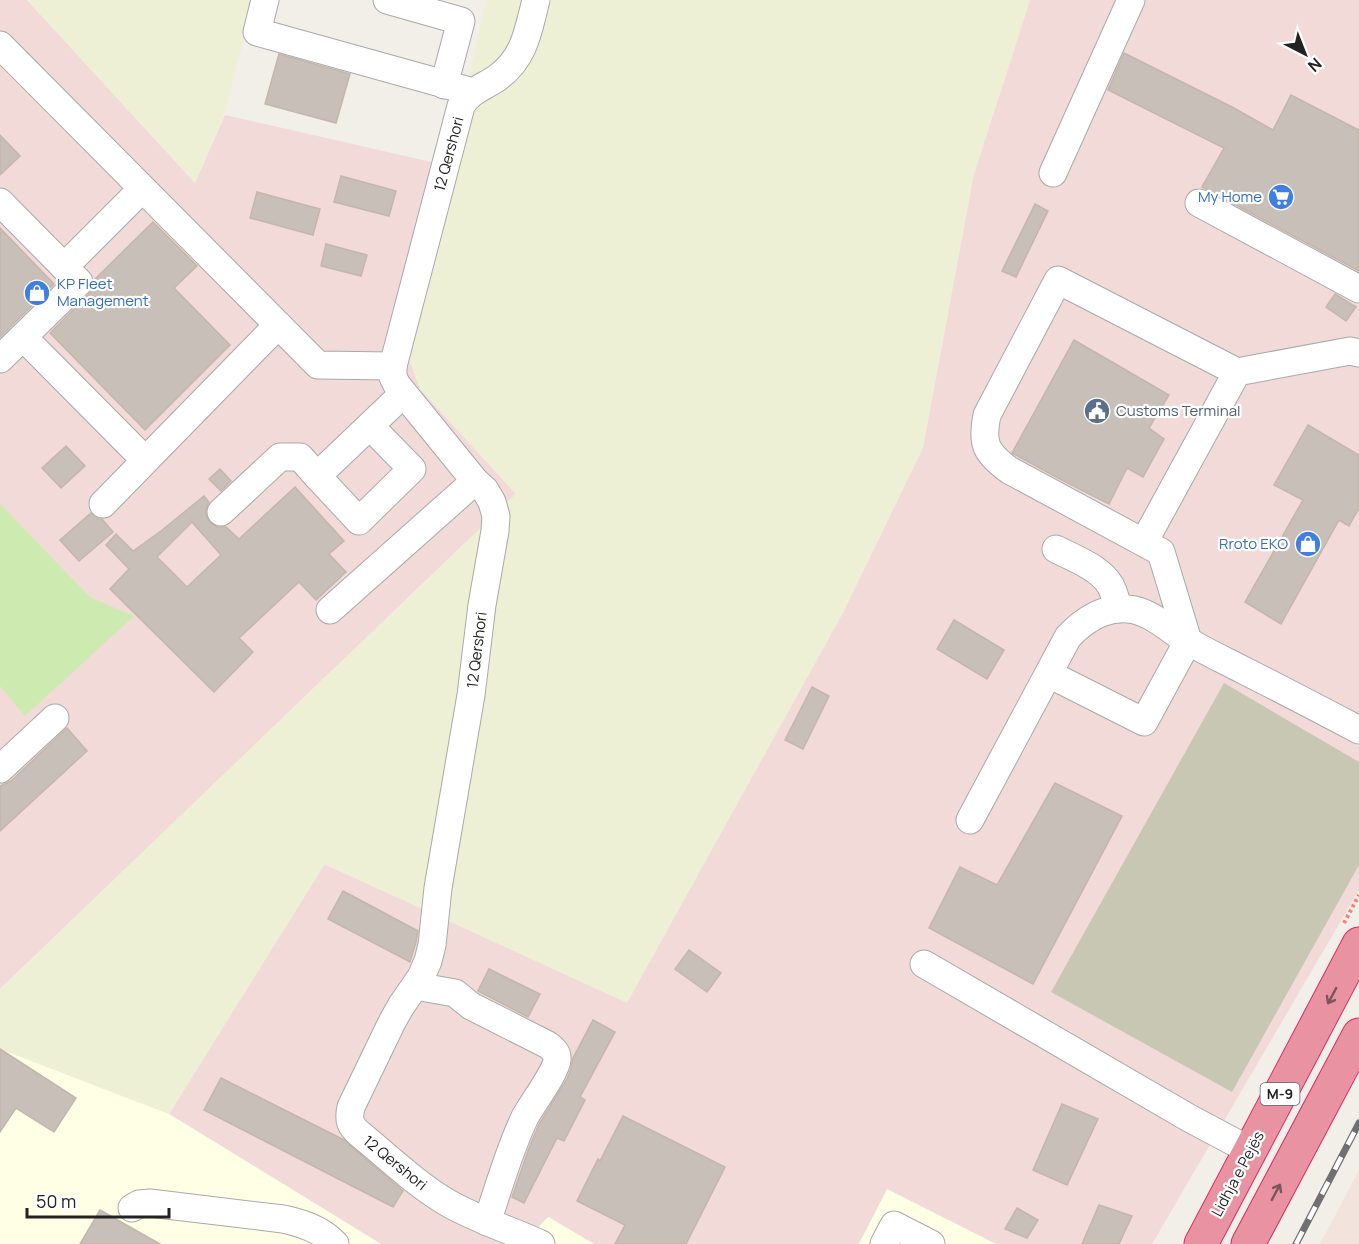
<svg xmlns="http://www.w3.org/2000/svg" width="1359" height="1244" font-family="Manrope,sans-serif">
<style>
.commercial{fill:#f2dad9}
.education{fill:#ffffe5}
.military{fill:#f3e3dd}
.construction{fill:#c7c7b4}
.farmland{fill:#eef0d5}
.grass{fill:#cdebb0}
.building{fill:#c7bfb8;stroke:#c4b6ab;stroke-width:1.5;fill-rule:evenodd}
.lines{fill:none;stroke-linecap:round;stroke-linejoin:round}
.minor-casing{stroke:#a9a9a9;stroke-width:29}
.highway-casing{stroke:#dc2a67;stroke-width:35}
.path{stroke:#fa8072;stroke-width:4;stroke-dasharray:3 3;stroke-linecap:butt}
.minor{stroke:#fff;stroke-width:27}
.highway{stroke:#e892a2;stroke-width:33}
.rail-casing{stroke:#707070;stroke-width:7}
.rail{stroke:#fff;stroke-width:4.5;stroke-dasharray:14;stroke-linecap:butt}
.oneway{stroke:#7b545c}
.labels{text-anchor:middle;stroke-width:4.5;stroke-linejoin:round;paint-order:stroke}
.shield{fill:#fff;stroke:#646464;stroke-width:1.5}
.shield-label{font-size:14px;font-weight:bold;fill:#222}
.street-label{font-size:15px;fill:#222;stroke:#fff}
.shop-label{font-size:15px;fill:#366cbe;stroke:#fff;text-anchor:end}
.service-label{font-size:15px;fill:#4e5e75;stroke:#fff;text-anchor:start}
</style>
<rect width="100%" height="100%" fill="#f2efe9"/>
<g class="commercial">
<path d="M 0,0 L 27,0 L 195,183 L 225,115 L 449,166 L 420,389 L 516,494 L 0,989 Z"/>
<path d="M 1030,0 L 1359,0 L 1359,890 L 1152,1244 L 996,1244 L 887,1190 L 859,1244 L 594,1244 L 549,1217 L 522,1244 L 381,1244 L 169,1114 L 324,864 L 627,1002 L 974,174 Z"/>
</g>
<g class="education">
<path d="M 0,1049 L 169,1114 L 381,1244 L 0,1244 Z"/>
<path d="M 887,1189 L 996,1244 L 859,1244 Z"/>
<path d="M 548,1217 L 594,1244 L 522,1244 Z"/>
</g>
<path class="military" d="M 1359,1170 L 1359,1244 L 1320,1244 Z"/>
<path class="construction" d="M 1224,683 L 1359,762 L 1359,865 L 1232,1092 L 1051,992 Z"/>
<g class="farmland">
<path d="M 27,0 L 254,0 L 224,115 L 195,183 Z"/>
<path d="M 486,0 L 1030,0 L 974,174 L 923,448 L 844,611 L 627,1003 L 325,864 L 169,1114 L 0,1049 L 0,989 L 516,494 L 420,389 L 407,354 Z"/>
</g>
<path class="grass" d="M 0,504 L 90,597 L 134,616 L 25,716 L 0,686 Z"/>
<g class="building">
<path d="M 1124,53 L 1232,107 L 1273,130 L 1291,95 L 1359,130 L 1359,271 L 1202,187 L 1224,148 L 1108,90 Z"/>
<path d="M 279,54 L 350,74 L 336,123 L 265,104 Z"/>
<path d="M 0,135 L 20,156 L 0,175 Z"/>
<path d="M 341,176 L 396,191 L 389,216 L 334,202 Z"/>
<path d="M 257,192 L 320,209 L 313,235 L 250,218 Z"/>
<path d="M 1035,204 L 1048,211 L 1016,277 L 1002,271 Z"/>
<path d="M 153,222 L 197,266 L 174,288 L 230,345 L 145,430 L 50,333 L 90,293 L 94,287 L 94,280 Z"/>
<path d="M 0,228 L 54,284 L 0,337 Z"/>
<path d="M 326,244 L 367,255 L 361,276 L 321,266 Z"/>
<path d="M 1335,294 L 1356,307 L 1346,321 L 1326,307 Z"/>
<path d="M 1074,340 L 1169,395 L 1149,428 L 1164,439 L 1143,477 L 1127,468 L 1109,504 L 1058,478 L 1012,453 Z"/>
<path d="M 1308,425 L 1359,455 L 1359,508 L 1349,526 L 1339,520 L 1281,624 L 1245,602 L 1303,500 L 1274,485 Z"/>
<path d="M 66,446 L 85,466 L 61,488 L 42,468 Z"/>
<path d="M 220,469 L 231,481 L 221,491 L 209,479 Z"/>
<path d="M 295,487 L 344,541 L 329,554 L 346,572 L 316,600 L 299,582 L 239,638 L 253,652 L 214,692 L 110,589 L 129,569 L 106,545 L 116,534 L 133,551 L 161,531 L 204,496 L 209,502 L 206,508 L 206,515 L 209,522 L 217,527 L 226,527 L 239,539 ZM 192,522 L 221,555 L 187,587 L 157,557 Z"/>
<path d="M 91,513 L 99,519 L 102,519 L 113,532 L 79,561 L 60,540 Z"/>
<path d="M 954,620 L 1004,650 L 987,679 L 937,649 Z"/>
<path d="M 812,687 L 829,696 L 803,749 L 785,740 Z"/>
<path d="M 67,728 L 87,751 L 0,831 L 0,786 L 11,781 Z"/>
<path d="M 1055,783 L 1122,816 L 1033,984 L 929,928 L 960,867 L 997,885 Z"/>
<path d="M 343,891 L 418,931 L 416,942 L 410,962 L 328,919 Z"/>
<path d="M 689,950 L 721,973 L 707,992 L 675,969 Z"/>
<path d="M 489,969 L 540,994 L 528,1017 L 478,991 Z"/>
<path d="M 593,1020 L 615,1032 L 580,1097 L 585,1100 L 564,1141 L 557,1138 L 524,1203 L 512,1197 L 529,1148 L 539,1124 L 567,1079 L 571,1069 L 573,1058 Z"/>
<path d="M 0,1049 L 76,1098 L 54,1132 L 16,1108 L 0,1132 Z"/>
<path d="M 221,1078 L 344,1140 L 403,1191 L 393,1207 L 204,1110 Z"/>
<path d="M 1062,1104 L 1098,1119 L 1067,1185 L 1033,1170 Z"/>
<path d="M 623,1116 L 725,1167 L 686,1244 L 615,1244 L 625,1225 L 577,1201 L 598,1159 L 600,1161 Z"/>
<path d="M 1099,1205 L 1132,1216 L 1119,1244 L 1082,1244 Z"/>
<path d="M 1017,1208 L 1038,1220 L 1027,1238 L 1005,1229 Z"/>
<path d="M 100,1210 L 160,1244 L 80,1244 Z"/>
</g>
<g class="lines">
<g class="minor-casing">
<g id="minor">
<path d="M 265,0 L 257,32 L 473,92"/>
<path d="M 387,0 L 461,21 L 444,85"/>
<path d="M 536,0 C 528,31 525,58 497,78 C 484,87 469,91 461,106 L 393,366 L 393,377 L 397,385 L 475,481 L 485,490 L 492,502 L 496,516 L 495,531 L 482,605 L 471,695 L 438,888 L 432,945 L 428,961 L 421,977 L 401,1006 L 392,1022 L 351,1107 C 348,1121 350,1126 361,1135 C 389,1158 417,1185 448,1203 C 478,1220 510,1230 541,1244"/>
<path d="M 0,45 L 318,365 L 393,366"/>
<path d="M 1053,173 L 1131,0"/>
<path d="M 0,202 L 79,282 L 0,359"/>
<path d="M 1199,203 L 1359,289"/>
<path d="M 64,267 L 142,189"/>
<path d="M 23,337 L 145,460"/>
<path d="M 1237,372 L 1350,351 L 1359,353"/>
<path d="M 370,426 L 412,469 L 359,521 L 317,476 L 403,394"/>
<path d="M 103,504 L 278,325"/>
<path d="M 221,512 L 280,457 L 300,457 L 317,476"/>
<path d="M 1056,549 C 1075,559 1105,569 1113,591 C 1115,597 1117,603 1118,609"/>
<path d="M 330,610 L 475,481"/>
<path d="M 1049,674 L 1144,722 L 1188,641 L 1161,552 L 1009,470 C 986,453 981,444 987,415 L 1058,280 L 1237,372 L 1144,542"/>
<path d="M 0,769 L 55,718"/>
<path d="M 970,820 L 1068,637 C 1084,620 1103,607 1128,609 C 1151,611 1169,630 1188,641 C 1206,652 1226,661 1245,671 C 1283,690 1321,710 1359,730"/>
<path d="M 924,964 L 1189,1118 L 1251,1151"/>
<path d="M 415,986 L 455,993 L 471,1006 L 548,1045 C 553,1049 558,1053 557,1060 C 556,1072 532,1104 525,1117 C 509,1150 499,1187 487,1222"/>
<path d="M 132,1208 L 139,1204 L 150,1203 L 283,1219 C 302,1223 321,1229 335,1244"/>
<path d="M 884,1244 L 894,1225 L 931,1244"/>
</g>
</g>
<g class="highway-casing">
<g id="highway">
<path d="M 1201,1244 L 1359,944"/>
<path d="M 1248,1244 L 1359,1035"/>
</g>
</g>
<path class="path" d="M 1344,923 L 1359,895"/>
<use href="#minor" class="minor"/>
<use href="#highway" class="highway"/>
<g class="rail-casing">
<path id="rail" d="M 1296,1244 L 1359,1123"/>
</g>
<use href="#rail" class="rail"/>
</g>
<defs><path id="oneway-shaft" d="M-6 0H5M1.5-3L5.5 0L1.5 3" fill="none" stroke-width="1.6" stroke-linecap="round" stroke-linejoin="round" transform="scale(1.5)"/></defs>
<g class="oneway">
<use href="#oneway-shaft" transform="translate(1332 996) rotate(118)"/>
<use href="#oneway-shaft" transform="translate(1276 1192) rotate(-62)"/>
</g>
<defs>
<g id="supermarket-disc" transform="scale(1.35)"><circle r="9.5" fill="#3f7fe0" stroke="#fff"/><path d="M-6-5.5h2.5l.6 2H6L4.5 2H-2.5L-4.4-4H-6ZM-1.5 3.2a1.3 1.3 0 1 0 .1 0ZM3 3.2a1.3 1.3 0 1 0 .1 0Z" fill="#fff"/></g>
<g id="shop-disc" transform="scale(1.35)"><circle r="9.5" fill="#3f7fe0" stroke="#fff"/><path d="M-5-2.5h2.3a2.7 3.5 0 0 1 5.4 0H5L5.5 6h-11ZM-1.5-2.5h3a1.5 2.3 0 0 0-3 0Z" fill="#fff"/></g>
<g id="civic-disc" transform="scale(1.35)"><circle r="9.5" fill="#5c6f8a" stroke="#fff"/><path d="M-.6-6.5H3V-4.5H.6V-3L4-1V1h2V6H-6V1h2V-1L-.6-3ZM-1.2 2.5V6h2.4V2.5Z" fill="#fff"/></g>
</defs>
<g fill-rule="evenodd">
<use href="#supermarket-disc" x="1281" y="197"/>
<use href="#shop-disc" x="37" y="293"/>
<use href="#civic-disc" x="1097" y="411"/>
<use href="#shop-disc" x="1308" y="544"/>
</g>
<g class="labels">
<rect class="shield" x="1260.5" y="1083" width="39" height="22" rx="4.5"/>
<g class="shield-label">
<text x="1280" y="1099">M-9</text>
</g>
<g class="street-label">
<text transform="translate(449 154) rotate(-75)" y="5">12 Qershori</text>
<text transform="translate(477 650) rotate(-83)" y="5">12 Qershori</text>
<text transform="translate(395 1163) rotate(39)" y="5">12 Qershori</text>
<text transform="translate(1238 1174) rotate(-62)" y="5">Lidhja e Pejës</text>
</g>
<g class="shop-label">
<text x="1262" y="202">My Home</text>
<text x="57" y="289" text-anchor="start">KP Fleet<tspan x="57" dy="17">Management</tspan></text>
<text x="1288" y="549">Rroto EKO</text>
</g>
<g class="service-label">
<text x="1116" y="416">Customs Terminal</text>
</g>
</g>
<g transform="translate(1305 54) rotate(138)" stroke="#ffffff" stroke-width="4.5" paint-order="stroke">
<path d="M0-4.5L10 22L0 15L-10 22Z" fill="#222222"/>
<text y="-9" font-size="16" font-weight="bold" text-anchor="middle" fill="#222222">N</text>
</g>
<path d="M27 1208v9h142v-9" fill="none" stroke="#222222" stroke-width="3"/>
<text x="36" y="1208" font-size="18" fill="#222222" stroke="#ffffff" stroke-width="4.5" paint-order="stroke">50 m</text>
</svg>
